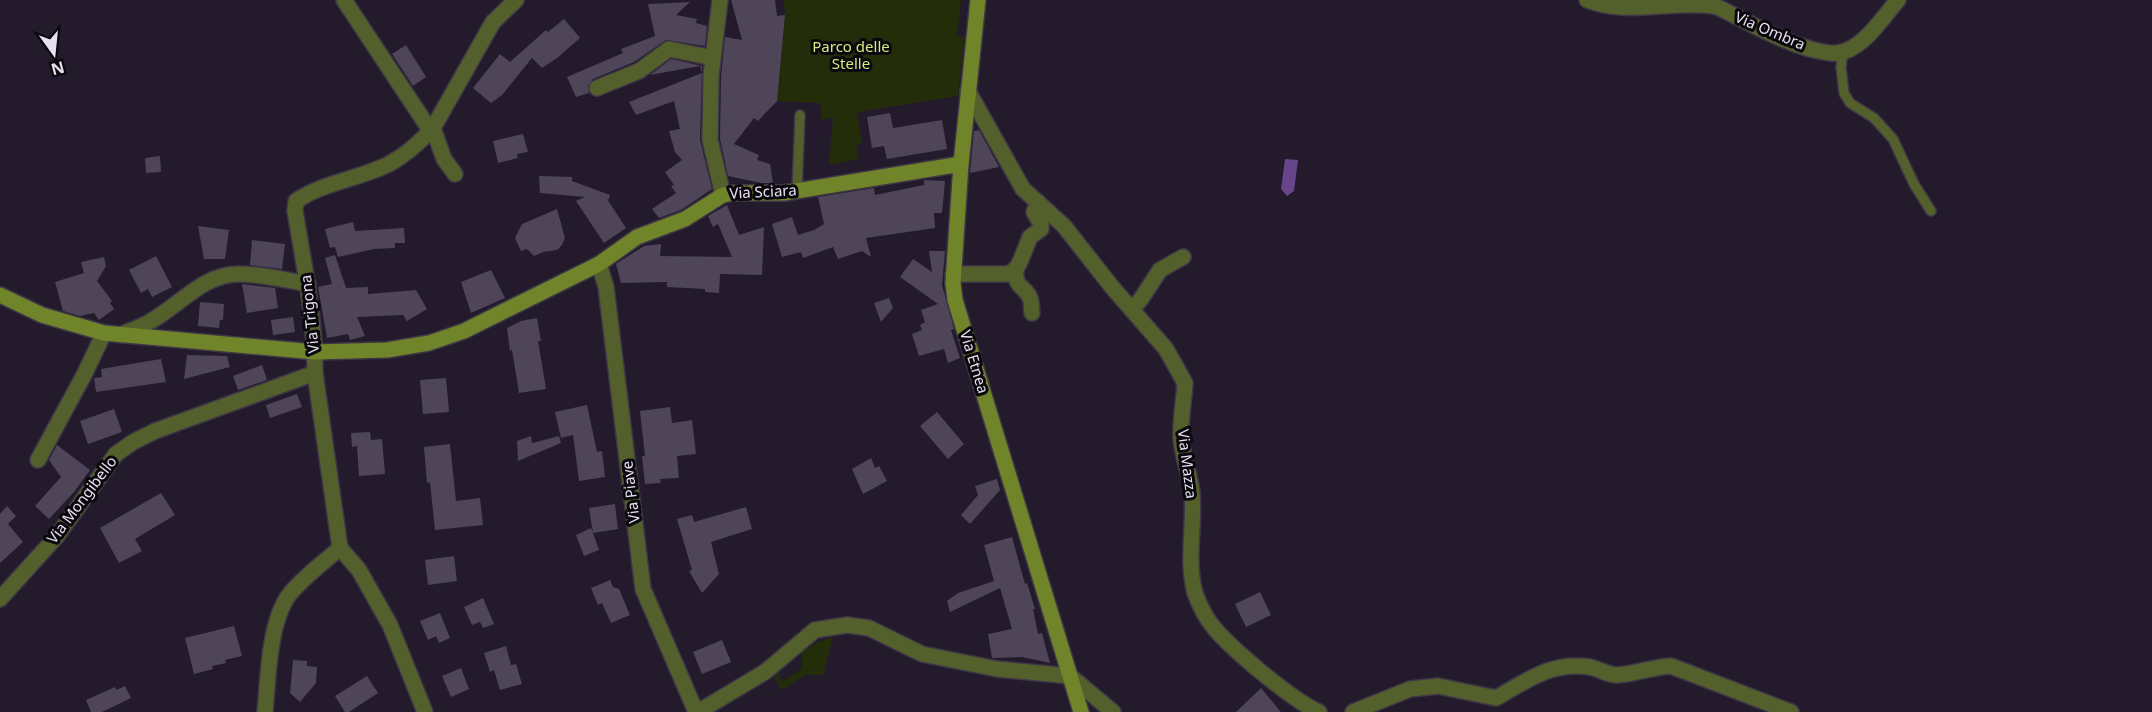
<svg xmlns="http://www.w3.org/2000/svg" width="2152" height="712" font-family="'Noto Sans',sans-serif">
<style>
.green{fill:#242d09}
.water{fill:#67458b}
.building{fill:#4e4559}
.lines{fill:none;stroke-linecap:round;stroke-linejoin:round}
.lane-casing{stroke:#3e3647;stroke-width:12}
.street-casing{stroke:#3e3647;stroke-width:18}
.secondary-casing{stroke:#3e3647;stroke-width:18}
.lane{stroke:#53602b;stroke-width:9}
.street{stroke:#53602b;stroke-width:15}
.secondary{stroke:#708529;stroke-width:15}
.labels{text-anchor:middle;stroke-width:6;stroke-linejoin:round;paint-order:stroke}
.street-label{font-size:15px;fill:#e7e1ee;stroke:#0a070e}
.park-label{font-size:15px;fill:#d0ee7b;stroke:#0a070e}
</style>
<rect width="100%" height="100%" fill="#231a2c"/>
<g class="green">
<path d="M 784,0 L 961,0 L 957,35 L 964,37 L 958,96 L 857,112 L 862,142 L 856,145 L 859,159 L 829,165 L 833,117 L 822,120 L 820,103 L 777,101 L 785,15 Z"/>
<path d="M 833,637 L 823,675 L 805,675 L 781,690 L 774,677 L 779,672 L 781,682 L 802,669 L 802,652 L 818,642 Z"/>
</g>
<path class="water" d="M 1285,159 L 1298,160 L 1294,191 L 1287,196 L 1281,189 Z"/>
<g class="building">
<path d="M 731,0 L 775,0 L 777,16 L 785,15 L 777,101 L 758,121 L 754,118 L 734,144 L 759,155 L 757,160 L 770,164 L 773,183 L 761,183 L 728,176 L 720,139 L 721,77 L 725,37 L 742,40 Z"/>
<path d="M 690,2 L 676,15 L 697,19 L 696,23 L 707,26 L 705,46 L 666,40 L 634,62 L 593,79 L 588,86 L 589,93 L 576,97 L 567,77 L 623,53 L 621,49 L 655,36 L 648,4 Z"/>
<path d="M 564,19 L 580,38 L 557,58 L 542,68 L 532,58 L 502,95 L 491,103 L 473,88 L 500,54 L 510,62 L 546,30 L 548,32 Z"/>
<path d="M 406,45 L 426,77 L 413,86 L 392,54 Z"/>
<path d="M 671,59 L 702,66 L 700,140 L 712,189 L 681,210 L 659,218 L 652,209 L 676,193 L 671,186 L 674,185 L 665,172 L 682,160 L 675,152 L 669,131 L 680,129 L 674,101 L 636,115 L 629,102 L 702,73 L 700,66 L 650,75 Z"/>
<path d="M 890,113 L 893,128 L 942,120 L 947,149 L 887,159 L 884,146 L 872,148 L 867,117 Z"/>
<path d="M 979,130 L 999,167 L 970,173 L 974,131 Z"/>
<path d="M 523,134 L 528,152 L 517,154 L 518,158 L 498,163 L 493,141 Z"/>
<path d="M 160,156 L 161,172 L 146,173 L 145,158 Z"/>
<path d="M 539,176 L 572,177 L 572,181 L 610,195 L 609,199 L 607,199 L 626,228 L 604,243 L 576,201 L 585,197 L 540,193 Z"/>
<path d="M 924,180 L 945,181 L 942,213 L 934,213 L 935,228 L 866,238 L 871,257 L 862,251 L 838,259 L 833,247 L 803,258 L 801,252 L 782,257 L 772,224 L 792,217 L 798,235 L 814,230 L 824,224 L 818,197 L 874,188 L 875,195 L 924,185 Z"/>
<path d="M 727,205 L 739,235 L 764,227 L 762,275 L 720,274 L 719,293 L 705,292 L 705,289 L 667,287 L 667,282 L 621,283 L 616,264 L 644,246 L 661,244 L 660,256 L 732,257 L 718,224 L 713,227 L 708,216 Z"/>
<path d="M 557,209 L 565,238 L 562,245 L 557,250 L 543,252 L 534,256 L 527,249 L 521,251 L 515,238 L 522,224 Z"/>
<path d="M 353,222 L 355,231 L 404,228 L 405,243 L 395,243 L 395,248 L 374,249 L 338,257 L 335,247 L 330,248 L 325,229 Z"/>
<path d="M 198,226 L 229,230 L 225,259 L 204,259 Z"/>
<path d="M 252,240 L 285,244 L 282,269 L 250,265 Z"/>
<path d="M 929,251 L 945,251 L 942,285 L 954,329 L 951,330 L 960,358 L 948,363 L 944,349 L 919,356 L 912,334 L 922,330 L 920,325 L 925,322 L 921,310 L 938,304 L 900,277 L 913,259 L 932,272 Z"/>
<path d="M 335,255 L 346,288 L 368,287 L 368,294 L 416,290 L 427,309 L 407,321 L 403,315 L 357,317 L 365,336 L 350,340 L 348,334 L 327,338 L 318,287 L 332,284 L 325,258 Z"/>
<path d="M 156,256 L 172,287 L 152,297 L 148,289 L 141,293 L 129,270 Z"/>
<path d="M 104,257 L 106,266 L 97,281 L 112,301 L 110,303 L 114,309 L 99,320 L 94,313 L 80,316 L 63,311 L 55,282 L 84,273 L 81,262 Z"/>
<path d="M 491,270 L 505,298 L 471,313 L 461,282 Z"/>
<path d="M 242,284 L 275,288 L 278,308 L 247,313 Z"/>
<path d="M 889,298 L 893,308 L 881,322 L 874,303 Z"/>
<path d="M 200,302 L 224,304 L 223,320 L 220,320 L 219,328 L 198,326 Z"/>
<path d="M 293,317 L 295,332 L 273,335 L 271,320 Z"/>
<path d="M 537,318 L 541,341 L 538,341 L 546,389 L 519,393 L 512,350 L 510,351 L 507,328 L 521,321 Z"/>
<path d="M 187,355 L 227,356 L 230,367 L 184,379 Z"/>
<path d="M 161,359 L 166,382 L 96,392 L 94,378 L 102,377 L 101,369 Z"/>
<path d="M 262,365 L 267,380 L 238,390 L 233,376 Z"/>
<path d="M 446,378 L 449,412 L 423,414 L 420,380 Z"/>
<path d="M 297,394 L 302,407 L 270,418 L 266,405 Z"/>
<path d="M 587,405 L 597,452 L 602,451 L 605,477 L 579,481 L 573,435 L 561,438 L 555,412 Z"/>
<path d="M 670,407 L 672,423 L 692,420 L 696,454 L 677,456 L 679,478 L 660,479 L 661,483 L 645,484 L 642,456 L 645,456 L 640,411 Z"/>
<path d="M 114,409 L 122,432 L 88,444 L 80,421 Z"/>
<path d="M 937,412 L 964,444 L 948,459 L 920,426 Z"/>
<path d="M 370,432 L 371,440 L 382,439 L 385,474 L 359,476 L 357,446 L 352,447 L 351,433 Z"/>
<path d="M 531,436 L 532,443 L 559,436 L 561,443 L 518,461 L 517,441 Z"/>
<path d="M 450,444 L 456,501 L 480,498 L 483,525 L 435,530 L 430,482 L 427,483 L 424,447 Z"/>
<path d="M 57,445 L 90,470 L 74,492 L 49,519 L 35,506 L 61,477 L 49,460 Z"/>
<path d="M 871,458 L 875,468 L 879,466 L 887,481 L 863,494 L 852,469 Z"/>
<path d="M 997,479 L 1000,490 L 970,524 L 961,515 L 978,495 L 975,486 Z"/>
<path d="M 161,493 L 175,515 L 135,539 L 142,551 L 119,563 L 100,528 Z"/>
<path d="M 615,504 L 618,529 L 593,533 L 599,550 L 584,556 L 576,535 L 591,528 L 593,533 L 589,508 Z"/>
<path d="M 7,506 L 16,516 L 8,524 L 23,542 L 0,563 L 0,514 Z"/>
<path d="M 746,507 L 752,529 L 711,542 L 719,574 L 702,593 L 689,571 L 692,570 L 677,519 L 692,515 L 694,522 Z"/>
<path d="M 1012,537 L 1025,584 L 1027,583 L 1035,609 L 1033,609 L 1038,634 L 1042,633 L 1050,663 L 1022,657 L 992,658 L 988,634 L 1012,629 L 1000,588 L 950,612 L 947,601 L 958,593 L 994,581 L 984,545 Z"/>
<path d="M 454,556 L 457,581 L 428,585 L 425,560 Z"/>
<path d="M 610,580 L 613,587 L 619,589 L 630,615 L 611,623 L 602,603 L 598,605 L 591,588 Z"/>
<path d="M 1260,592 L 1271,615 L 1246,627 L 1235,604 Z"/>
<path d="M 483,598 L 494,624 L 483,628 L 480,622 L 472,625 L 464,607 Z"/>
<path d="M 440,613 L 450,638 L 439,643 L 436,636 L 428,640 L 420,621 Z"/>
<path d="M 234,626 L 242,656 L 225,660 L 226,663 L 212,666 L 213,669 L 194,674 L 185,638 Z"/>
<path d="M 722,640 L 731,662 L 702,674 L 693,652 Z"/>
<path d="M 506,646 L 511,665 L 516,664 L 522,684 L 500,690 L 494,670 L 490,672 L 484,653 Z"/>
<path d="M 293,660 L 307,661 L 307,666 L 317,667 L 316,683 L 300,702 L 290,693 Z"/>
<path d="M 461,668 L 469,689 L 451,697 L 442,676 Z"/>
<path d="M 367,676 L 378,693 L 349,712 L 345,712 L 335,696 Z"/>
<path d="M 125,686 L 131,698 L 102,712 L 91,712 L 86,700 L 115,687 L 116,690 Z"/>
<path d="M 1261,688 L 1281,712 L 1236,712 Z"/>
</g>
<g class="lines">
<g class="lane-casing">
<g id="lane">
<path d="M 1843,51 L 1841,67 L 1844,93 L 1850,103 L 1874,118 L 1893,139 L 1914,184 L 1931,211"/>
<path d="M 797,191 L 800,115"/>
</g>
</g>
<g class="street-casing">
<g id="street">
<path d="M 344,0 L 430,130"/>
<path d="M 720,0 L 711,76 L 710,140 L 723,195"/>
<path d="M 1587,0 C 1627,16 1672,0 1714,6 C 1723,9 1733,15 1743,20 C 1764,31 1786,42 1810,49 C 1819,51 1828,54 1837,53 C 1863,50 1882,18 1898,0"/>
<path d="M 597,88 L 639,71 L 669,49 L 713,58"/>
<path d="M 968,91 L 1023,189 L 1064,226 L 1112,287 L 1166,349 L 1185,383 C 1184,401 1180,420 1181,438 C 1182,456 1190,474 1192,492 C 1195,525 1186,560 1195,593 C 1199,604 1207,620 1215,629 C 1235,652 1292,700 1319,712"/>
<path d="M 433,128 L 444,159 L 455,174"/>
<path d="M 599,264 L 606,287 L 643,589 L 696,712"/>
<path d="M 1016,269 C 1014,289 1025,285 1030,298 C 1032,302 1031,309 1032,313"/>
<path d="M 953,274 L 1008,274 L 1016,269 L 1020,262 L 1030,237 L 1041,229 L 1041,224 L 1034,212 L 1038,202"/>
<path d="M 1132,309 L 1141,299 L 1160,270 L 1183,257"/>
<path d="M 121,335 C 131,330 142,327 151,321 C 180,305 203,274 239,274 C 262,274 285,280 308,284"/>
<path d="M 38,460 L 85,373 L 104,333"/>
<path d="M 340,548 L 359,570 L 390,625 L 425,712"/>
<path d="M 0,599 L 57,536 L 116,454 L 133,442 L 155,431 L 315,373"/>
<path d="M 265,712 C 268,679 269,622 289,595 C 303,577 323,563 340,548 L 315,373 C 315,318 304,265 295,211 L 296,201 C 324,182 359,179 389,164 C 406,155 420,142 433,128 L 493,22 L 516,0"/>
<path d="M 698,712 L 765,672 L 815,630 L 847,625 L 869,628 L 922,654 L 997,669 L 1070,676 L 1113,712"/>
<path d="M 1353,712 L 1410,689 L 1438,686 L 1496,698 C 1528,680 1552,661 1590,667 C 1599,669 1608,675 1617,675 C 1635,674 1652,667 1671,666 L 1791,712"/>
</g>
</g>
<g class="secondary-casing">
<g id="secondary">
<path d="M 978,0 L 961,164 L 953,283 L 955,300 L 1081,712"/>
<path d="M 0,295 L 42,315 L 104,333 L 315,352 L 387,350 L 429,343 L 464,331 L 599,264 L 637,237 L 685,219 L 723,195 L 733,193 L 784,193 L 961,164"/>
</g>
</g>
<use href="#lane" class="lane"/>
<use href="#street" class="street"/>
<use href="#secondary" class="secondary"/>
</g>
<g class="labels">
<g class="street-label">
<text transform="translate(1770 31) rotate(23)" y="5">Via Ombra</text>
<text transform="translate(763 192) rotate(-3)" y="5">Via Sciara</text>
<text transform="translate(310 314) rotate(-96)" y="5">Via Trigona</text>
<text transform="translate(974 362) rotate(73)" y="5">Via Etnea</text>
<text transform="translate(1187 464) rotate(83)" y="5">Via Mazza</text>
<text transform="translate(631 492) rotate(-97)" y="5">Via Piave</text>
<text transform="translate(82 500) rotate(-53)" y="5">Via Mongibello</text>
</g>
<g class="park-label">
<text x="851" y="52">Parco delle<tspan x="851" dy="17">Stelle</tspan></text>
</g>
</g>
<g transform="translate(54 54) rotate(165)" stroke="#0a070e" stroke-width="4.5" paint-order="stroke">
<path d="M0-4.5L10 22L0 15L-10 22Z" fill="#e7e1ee"/>
<text y="-9" font-size="16" font-weight="bold" text-anchor="middle" fill="#e7e1ee">N</text>
</g>
</svg>
